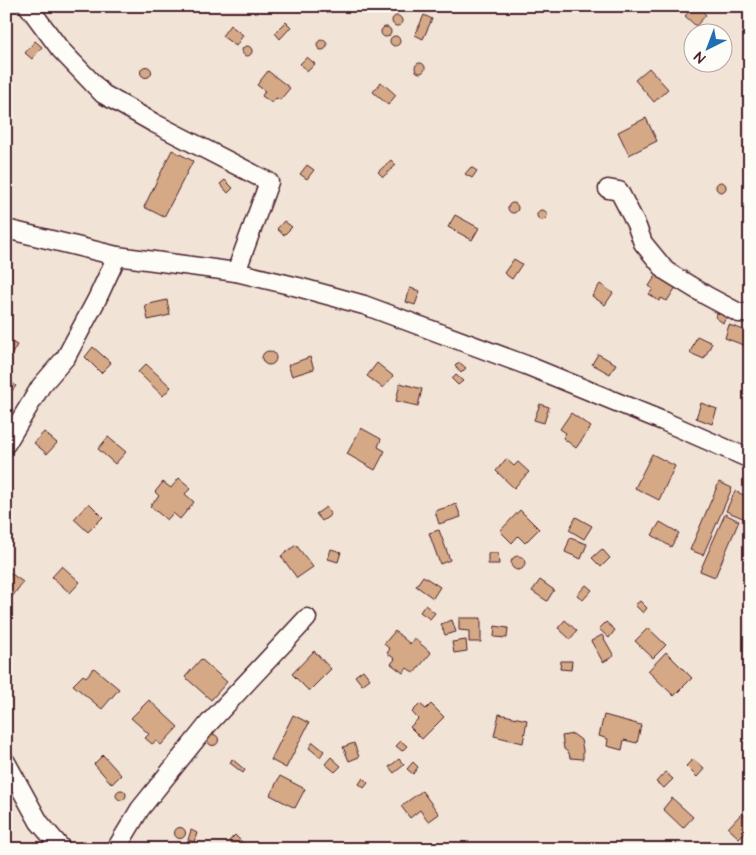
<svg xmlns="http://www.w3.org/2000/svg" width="756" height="855" font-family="'Architects Daughter',sans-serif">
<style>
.building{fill:#d5a986;stroke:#4a1f2b}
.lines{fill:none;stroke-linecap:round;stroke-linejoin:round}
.minor-casing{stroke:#4a1f2b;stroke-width:21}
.minor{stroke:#fdfcf7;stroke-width:18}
</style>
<rect width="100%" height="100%" fill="#f1e3d5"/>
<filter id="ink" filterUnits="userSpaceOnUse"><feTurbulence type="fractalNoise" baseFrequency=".02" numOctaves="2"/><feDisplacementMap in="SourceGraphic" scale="10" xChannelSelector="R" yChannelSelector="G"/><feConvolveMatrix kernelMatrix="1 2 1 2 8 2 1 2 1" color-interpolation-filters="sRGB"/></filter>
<g filter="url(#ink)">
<g class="building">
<path d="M 694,6 L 697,6 L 706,15 L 696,26 L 685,16 Z"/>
<path d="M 424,15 L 432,19 L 423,39 L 415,35 Z"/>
<circle cx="397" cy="21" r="5"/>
<path d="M 286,22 L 291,27 L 280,39 L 275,33 Z"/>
<path d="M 230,25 L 243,35 L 236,46 L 222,36 Z"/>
<circle cx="386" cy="32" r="5"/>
<circle cx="395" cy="41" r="5"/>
<circle cx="322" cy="45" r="5"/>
<path d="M 35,41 L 42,47 L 32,59 L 25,53 Z"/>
<circle cx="247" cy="51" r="5"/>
<path d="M 307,57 L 315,64 L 308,71 L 300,64 Z"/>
<circle cx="420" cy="68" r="5"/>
<circle cx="146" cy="72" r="5.5"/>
<path d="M 649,68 L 668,89 L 654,102 L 635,80 Z"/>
<path d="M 268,71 L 290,88 L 280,100 L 276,98 L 272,103 L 262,96 L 265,91 L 257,85 Z"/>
<path d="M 381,82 L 396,95 L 388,105 L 373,92 Z"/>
<path d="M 646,118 L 657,141 L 629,155 L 618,132 Z"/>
<path d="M 172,150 L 193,161 L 164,217 L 144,207 Z"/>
<path d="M 391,160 L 396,165 L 383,177 L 378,172 Z"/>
<path d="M 307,165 L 314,170 L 307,179 L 300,174 Z"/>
<path d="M 471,167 L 477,171 L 472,178 L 465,174 Z"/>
<path d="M 225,180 L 233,188 L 228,193 L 220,184 Z"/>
<circle cx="721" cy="187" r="5"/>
<circle cx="513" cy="208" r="5"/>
<circle cx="542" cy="215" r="5"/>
<path d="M 455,215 L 479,228 L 472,240 L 448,227 Z"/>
<path d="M 284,221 L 292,227 L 284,235 L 277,229 Z"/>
<path d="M 514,259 L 522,264 L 512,279 L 504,273 Z"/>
<path d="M 657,274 L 676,287 L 667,301 L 661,298 L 659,301 L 649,294 L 653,289 L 649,286 Z"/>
<path d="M 600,284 L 613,293 L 605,305 L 592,296 Z"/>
<path d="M 410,288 L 420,291 L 415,305 L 406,302 Z"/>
<path d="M 167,300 L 170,315 L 148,320 L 145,305 Z"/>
<path d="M 718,312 L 726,318 L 723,323 L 715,317 Z"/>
<path d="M 729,325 L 750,332 L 746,346 L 725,338 Z"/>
<path d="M 697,336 L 712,343 L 704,359 L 690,353 Z"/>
<path d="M 6,339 L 17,345 L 6,364 Z"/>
<path d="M 93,347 L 111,363 L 101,373 L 85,357 Z"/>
<circle cx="269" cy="358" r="7"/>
<path d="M 598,354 L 616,364 L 610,374 L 592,364 Z"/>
<path d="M 310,357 L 314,369 L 292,376 L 288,365 Z"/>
<path d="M 459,362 L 466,368 L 461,373 L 455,366 Z"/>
<path d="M 377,363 L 393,376 L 383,388 L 367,376 Z"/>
<path d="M 146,364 L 171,387 L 163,396 L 138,372 Z"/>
<path d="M 456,375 L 463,381 L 458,385 L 452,379 Z"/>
<path d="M 6,378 L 16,386 L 6,398 Z"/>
<path d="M 400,383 L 422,389 L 418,406 L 396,401 Z"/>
<path d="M 701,403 L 717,409 L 712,424 L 696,418 Z"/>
<path d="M 540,404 L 549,407 L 544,423 L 534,420 Z"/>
<path d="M 571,413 L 591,427 L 576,448 L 563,438 L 566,433 L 560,429 Z"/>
<path d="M 361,428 L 381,439 L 378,447 L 385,451 L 375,470 L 347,454 Z"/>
<path d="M 44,432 L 57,443 L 47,454 L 34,443 Z"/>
<path d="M 108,437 L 126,452 L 115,464 L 98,449 Z"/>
<path d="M 652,454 L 675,466 L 659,500 L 635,488 Z"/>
<path d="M 506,459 L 514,466 L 518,462 L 529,472 L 514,488 L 496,471 Z"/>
<path d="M 179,478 L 191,488 L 185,494 L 194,502 L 180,519 L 173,513 L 167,520 L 150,506 L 159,496 L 155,492 L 163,482 L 171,488 Z"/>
<path d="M 719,482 L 732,488 L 703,555 L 690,550 Z"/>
<path d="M 735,491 L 750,498 L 750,521 L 726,511 Z"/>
<path d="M 89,503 L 103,517 L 88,532 L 74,519 Z"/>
<path d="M 456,504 L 461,517 L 439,524 L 435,511 Z"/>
<path d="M 326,507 L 331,515 L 322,521 L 316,514 Z"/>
<path d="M 520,510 L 539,529 L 525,543 L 518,536 L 512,543 L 500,531 Z"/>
<path d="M 725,514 L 739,521 L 715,577 L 700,571 Z"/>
<path d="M 576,517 L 592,526 L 584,539 L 569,530 Z"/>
<path d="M 660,522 L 679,533 L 671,547 L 652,535 Z"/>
<path d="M 439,530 L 450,560 L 440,564 L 429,533 Z"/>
<path d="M 570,538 L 587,544 L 581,559 L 565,552 Z"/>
<path d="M 296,545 L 313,567 L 297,578 L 281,556 Z"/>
<path d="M 331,549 L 341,552 L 338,562 L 328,559 Z"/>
<path d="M 602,549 L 610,558 L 601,567 L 592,558 Z"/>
<path d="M 488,553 L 498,553 L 499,564 L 488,564 Z"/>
<circle cx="518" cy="563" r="7"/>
<path d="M 62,566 L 80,582 L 70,593 L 52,577 Z"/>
<path d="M 6,570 L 23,582 L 6,605 Z"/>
<path d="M 423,576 L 440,587 L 433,598 L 416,586 Z"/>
<path d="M 540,580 L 554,590 L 547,601 L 532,591 Z"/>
<path d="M 586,585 L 592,590 L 583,600 L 577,595 Z"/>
<path d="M 640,601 L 647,608 L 643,613 L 635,605 Z"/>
<path d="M 425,605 L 435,613 L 430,619 L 420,612 Z"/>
<path d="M 459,618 L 481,618 L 481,642 L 469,642 L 469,631 L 459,630 Z"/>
<path d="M 452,620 L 456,632 L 445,635 L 441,624 Z"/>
<path d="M 565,620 L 577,631 L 570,639 L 558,628 Z"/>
<path d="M 606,622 L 615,630 L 609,638 L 599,629 Z"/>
<path d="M 495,626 L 508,628 L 507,638 L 494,637 Z"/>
<path d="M 648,628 L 666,645 L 653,658 L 635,641 Z"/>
<path d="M 395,631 L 410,644 L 414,638 L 431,653 L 414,673 L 407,668 L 403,673 L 391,664 L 395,659 L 387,653 L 390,649 L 384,644 Z"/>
<path d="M 602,635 L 614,656 L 603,662 L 591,641 Z"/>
<path d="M 466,640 L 467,651 L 454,653 L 452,642 Z"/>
<path d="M 314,651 L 331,669 L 309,691 L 292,674 Z"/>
<path d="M 666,652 L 692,678 L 674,696 L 648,671 Z"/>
<path d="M 201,659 L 227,682 L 211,700 L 185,677 Z"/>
<path d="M 561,661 L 572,661 L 571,670 L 560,669 Z"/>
<path d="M 94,668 L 119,689 L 102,709 L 73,685 L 83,675 L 86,677 Z"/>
<path d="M 363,670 L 370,679 L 362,685 L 355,676 Z"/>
<path d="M 750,680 L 750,694 L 743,687 Z"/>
<path d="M 149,700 L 178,727 L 161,745 L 156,741 L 152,744 L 145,738 L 149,734 L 131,718 Z"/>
<path d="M 420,704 L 426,709 L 431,704 L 444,717 L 422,739 L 410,727 L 418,719 L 412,712 Z"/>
<path d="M 499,714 L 527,720 L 523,743 L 494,736 Z"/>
<path d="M 293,715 L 309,723 L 286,768 L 271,760 Z"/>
<path d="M 604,715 L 641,725 L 637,743 L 624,740 L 622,750 L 607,746 L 608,739 L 599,736 Z"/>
<path d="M 573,734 L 581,740 L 583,750 L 583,759 L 570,758 L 569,753 L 564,749 L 562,736 Z"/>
<circle cx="213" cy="740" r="5.5"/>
<path d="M 401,741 L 407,746 L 402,751 L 396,746 Z"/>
<path d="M 313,742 L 324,751 L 320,757 L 309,748 Z"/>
<path d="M 354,743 L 359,757 L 349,761 L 343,747 Z"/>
<path d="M 103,755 L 121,775 L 112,784 L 94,764 Z"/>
<path d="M 331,757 L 341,766 L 335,772 L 325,764 Z"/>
<path d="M 232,759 L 245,770 L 243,773 L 230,763 Z"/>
<path d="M 399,759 L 404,765 L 394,773 L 389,767 Z"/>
<path d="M 693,759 L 704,769 L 697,777 L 686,766 Z"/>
<path d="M 413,762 L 418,767 L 413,774 L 407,769 Z"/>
<path d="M 665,772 L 673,779 L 664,788 L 656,782 Z"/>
<path d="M 280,776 L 305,789 L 295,808 L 270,795 Z"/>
<path d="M 363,778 L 368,783 L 364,788 L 359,784 Z"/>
<circle cx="121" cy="795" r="5"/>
<path d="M 422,791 L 439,814 L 428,822 L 420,810 L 410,818 L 401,806 Z"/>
<path d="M 672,798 L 693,817 L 683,828 L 663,809 Z"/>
<path d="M 742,813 L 750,820 L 750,839 L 744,833 L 739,838 L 728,828 Z"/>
<circle cx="180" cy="833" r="5.5"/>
<path d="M 191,830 L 197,833 L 194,842 L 188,840 Z"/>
<path d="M 235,835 L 249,849 L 236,849 L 229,841 Z"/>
</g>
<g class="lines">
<g class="minor-casing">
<g id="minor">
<path d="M 28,6 L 60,49 L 103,94 L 154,123 L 269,182 L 236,272"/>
<path d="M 608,189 L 619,191 L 636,224 L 643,243 L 666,271 L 707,296 L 739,313 L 749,313 L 750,312"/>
<path d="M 6,229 L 117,256 L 236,272 L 298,287 L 364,305 L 526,365 L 663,421 L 750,459"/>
<path d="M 6,444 L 41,386 L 66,357 L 97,299 L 117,256"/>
<path d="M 6,762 L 39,822 L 62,849"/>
<path d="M 116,849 L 140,809 L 209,723 L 307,618"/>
</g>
</g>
<use href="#minor" class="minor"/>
</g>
</g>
<rect width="756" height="855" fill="none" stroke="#fdfcf7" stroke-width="25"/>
<rect x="12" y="12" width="731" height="830" fill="none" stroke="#4a1f2b" stroke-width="2" filter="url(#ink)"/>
<g transform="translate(708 48) rotate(222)"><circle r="24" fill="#fdfcf7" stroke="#b5a4a5"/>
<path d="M0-4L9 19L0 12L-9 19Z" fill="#1f6fb2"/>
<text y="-8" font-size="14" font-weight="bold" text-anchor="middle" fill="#4a1f2b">N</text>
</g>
</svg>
